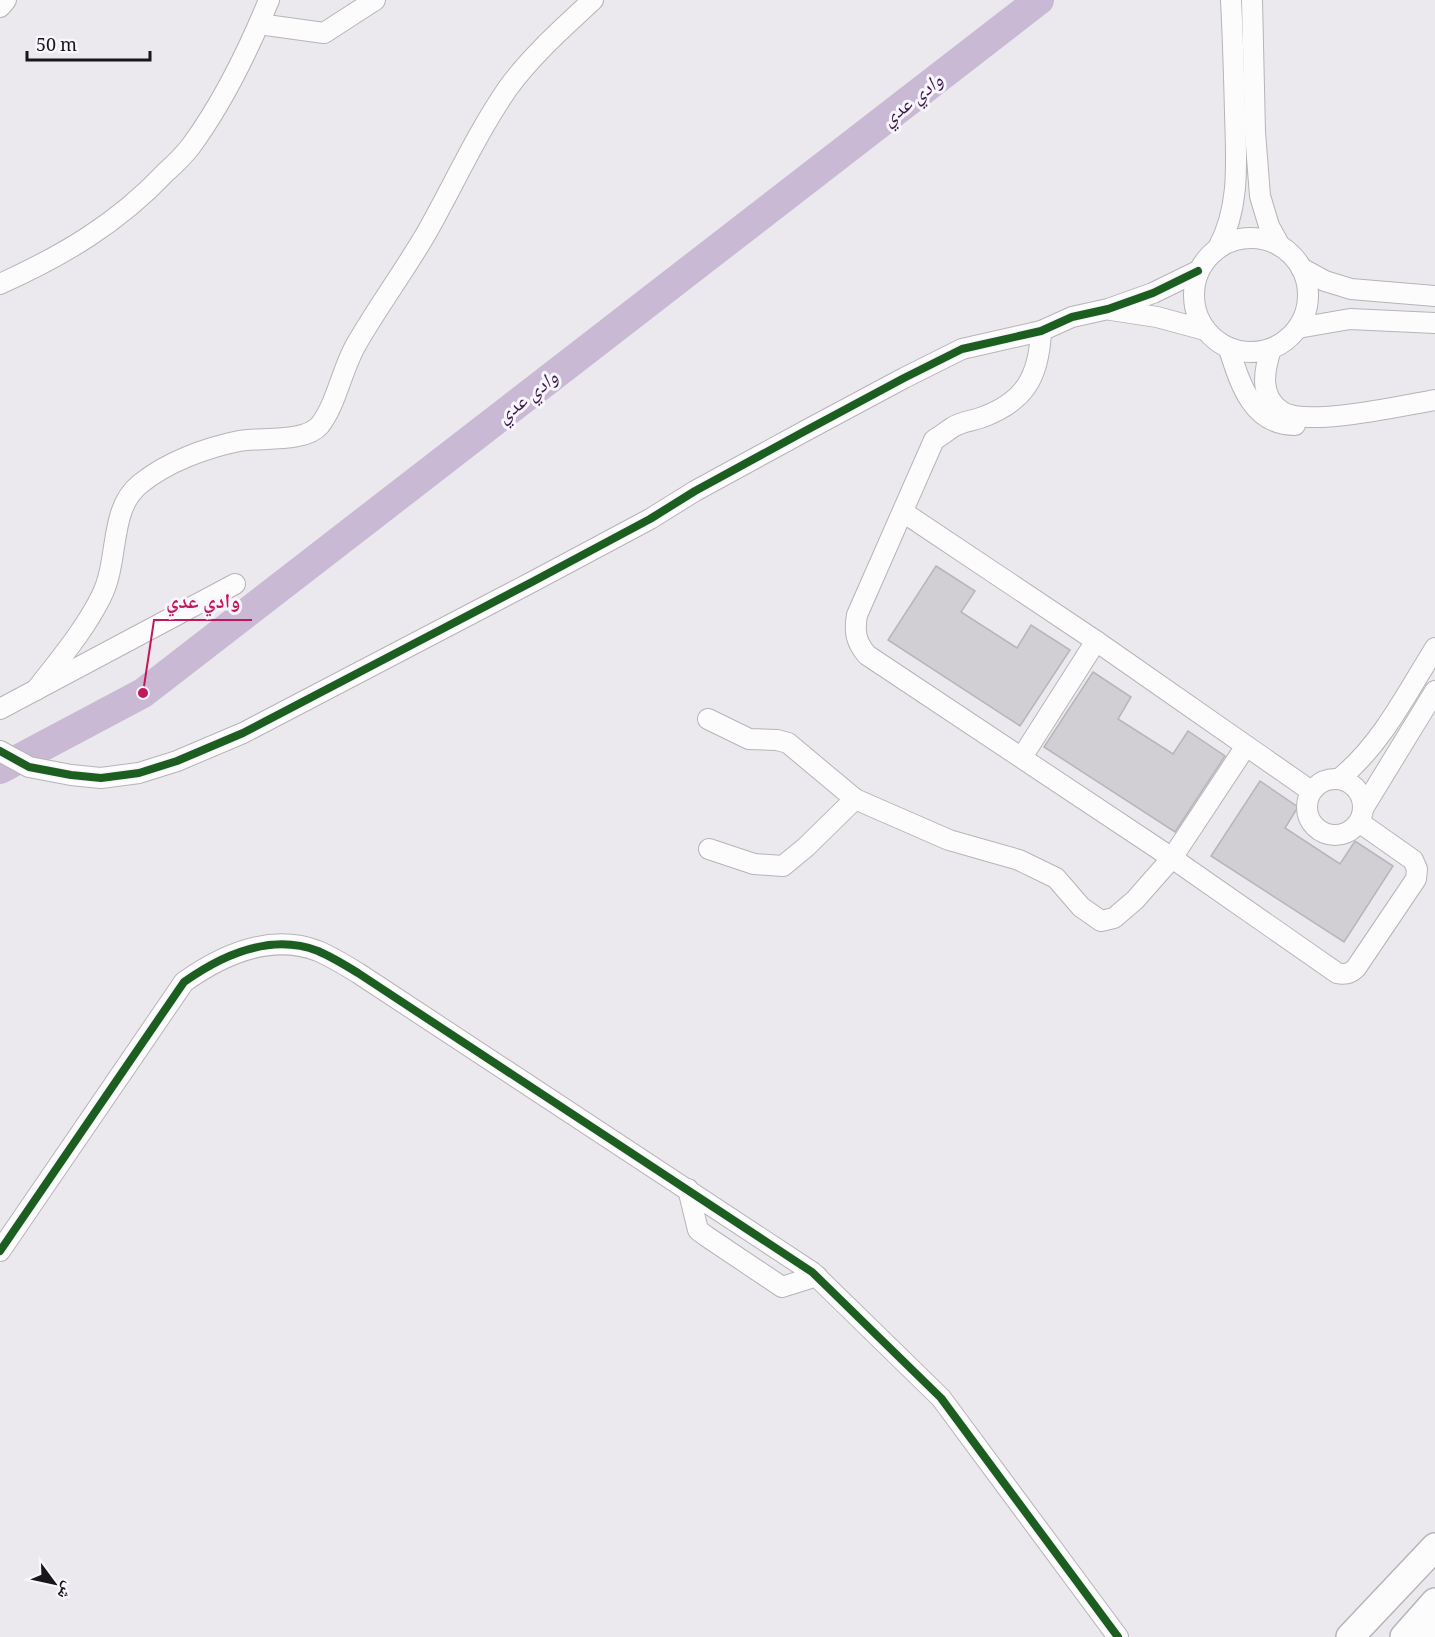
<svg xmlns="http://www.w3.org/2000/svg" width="1435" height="1637" font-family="Georgia,'Noto Naskh Arabic',serif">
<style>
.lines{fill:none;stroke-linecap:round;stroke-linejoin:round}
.river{stroke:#c9b9d4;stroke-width:30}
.building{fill:#d1cfd3;stroke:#b7b5b9;stroke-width:1.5}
.minor-casing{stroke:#b6b4b7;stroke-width:22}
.highway-casing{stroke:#b6b4b7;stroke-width:30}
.minor{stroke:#fcfcfc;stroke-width:20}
.highway{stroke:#fcfcfc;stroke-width:27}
.cycleway-casing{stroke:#f9f5fc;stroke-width:11}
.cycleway{stroke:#1b5e20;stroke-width:8}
.labels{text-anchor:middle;stroke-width:6;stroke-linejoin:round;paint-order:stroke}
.water-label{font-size:20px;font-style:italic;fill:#3b1c4b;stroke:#f9f5fc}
.leader{fill:none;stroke:#c2185b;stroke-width:2}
.callout-dot{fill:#c2185b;stroke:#f9f5fc;stroke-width:2}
.callout-label{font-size:20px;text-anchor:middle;font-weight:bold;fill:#c2185b;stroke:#f9f5fc;stroke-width:6;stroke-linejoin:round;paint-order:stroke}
</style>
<rect width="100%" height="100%" fill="#ebe9ed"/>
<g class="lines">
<path class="river" d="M 0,769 L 143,693 L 1039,0"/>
</g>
<g class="building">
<path d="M 936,566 L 975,591 L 961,612 L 1017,648 L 1031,625 L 1070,650 L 1020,726 L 888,640 Z"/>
<path d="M 1093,672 L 1131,697 L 1118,719 L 1173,754 L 1188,731 L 1225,756 L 1175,832 L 1044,747 Z"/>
<path d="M 1260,781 L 1298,807 L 1285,828 L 1340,864 L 1355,841 L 1393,866 L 1344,942 L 1211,856 Z"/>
</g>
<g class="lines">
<g class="minor-casing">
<g id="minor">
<path d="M 1252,0 L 1255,132 L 1260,196 L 1269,226 L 1280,246"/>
<path d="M 0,7 L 6,0"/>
<path d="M 259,24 L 324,33 L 375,0"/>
<circle cx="1251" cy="295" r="57"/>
<path d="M 1218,248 C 1241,206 1236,158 1235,112 C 1234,74 1233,37 1231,0"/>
<path d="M 1301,268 L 1325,281 L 1351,289 L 1435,296"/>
<path d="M 0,284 C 64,255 118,223 166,172 C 175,164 184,155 191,146 C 224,101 248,51 269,0"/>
<path d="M 1111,310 L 1157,317 L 1205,330"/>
<path d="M 1298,328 L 1350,319 L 1435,323"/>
<path d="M 1041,331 C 1039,377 1025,402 980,418 C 971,421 961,422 953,427 C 947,431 941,436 934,440 L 857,615 C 854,632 856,642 867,655 L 1172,858 L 1337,973 C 1345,975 1350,974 1356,968 L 1416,879 L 1417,869 L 1413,860 L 1359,822"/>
<path d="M 1229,349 C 1240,383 1252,425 1295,425"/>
<path d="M 1271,349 C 1264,371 1259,396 1281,411 C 1306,428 1404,405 1435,400"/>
<path d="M 903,512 L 1096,641 L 1311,791"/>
<path d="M 36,690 C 59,660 84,631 101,597 C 120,560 108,510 140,484 C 167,462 205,448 239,441 C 261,437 305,443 320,425 C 337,403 342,368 357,343 C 379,305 405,270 427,232 C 454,184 477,133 508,88 C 532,55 563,28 593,0"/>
<path d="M 0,709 L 235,584"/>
<path d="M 708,719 L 749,739 L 777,740 L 788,743 L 855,799 L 949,840 L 1019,860 L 1056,878 L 1081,907 L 1101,921 L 1114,918 L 1135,900 L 1172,858 L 1246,746"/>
<path d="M 0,751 L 29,767 L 71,775 L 101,778 L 139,773 L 177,761 L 243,733 L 532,582 L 650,519 L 695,491 L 805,431 L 904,378 L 962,349 L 1041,331 L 1072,317 L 1108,309 L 1153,293 L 1198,271"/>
<path d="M 1022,757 L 1096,641"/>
<path d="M 1340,778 C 1381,745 1407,693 1435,648"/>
<circle cx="1335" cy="807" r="28"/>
<path d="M 1364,807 L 1435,691"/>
<path d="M 709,849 L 754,864 L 783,866 L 806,847 L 855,799"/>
<path d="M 688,1189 L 698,1230 L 706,1236 L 782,1287 L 817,1276"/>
<path d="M 0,1251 L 184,982 C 222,955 271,933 318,951 C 332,957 345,965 358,973 L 812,1272 L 941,1398 L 1118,1637"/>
<path d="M 1428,1637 L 1435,1614"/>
</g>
</g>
<g class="highway-casing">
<g id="highway">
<path d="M 1350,1637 L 1435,1547"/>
<path d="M 1404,1637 L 1435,1602"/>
</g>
</g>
<use href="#minor" class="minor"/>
<use href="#highway" class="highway"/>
<g class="cycleway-casing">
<g id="cycleway">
<path d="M 0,751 L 29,767 L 71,775 L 101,778 L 139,773 L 177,761 L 243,733 L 532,582 L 650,519 L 695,491 L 805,431 L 904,378 L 962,349 L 1041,331 L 1072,317 L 1108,309 L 1153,293 L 1198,271"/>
<path d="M 0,1251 L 184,982 C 222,955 271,933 318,951 C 332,957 345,965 358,973 L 812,1272 L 941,1398 L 1118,1637"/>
</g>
</g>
<use href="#cycleway" class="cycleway"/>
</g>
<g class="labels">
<g class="water-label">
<text transform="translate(912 99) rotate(-38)" y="7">وادي عدي</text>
<text transform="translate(527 396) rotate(-38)" y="7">وادي عدي</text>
</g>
</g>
<path class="leader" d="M143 693L154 620H252"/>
<circle class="callout-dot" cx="143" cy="693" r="6"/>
<g class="callout-label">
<text x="203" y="608">وادي عدي</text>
</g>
<g transform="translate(54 1583) rotate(123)" stroke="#f9f5fc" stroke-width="4.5" paint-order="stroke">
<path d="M0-4.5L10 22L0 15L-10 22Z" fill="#181619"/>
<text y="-9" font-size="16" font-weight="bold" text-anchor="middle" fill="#181619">ش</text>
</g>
<path d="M27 51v9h123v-9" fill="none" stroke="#181619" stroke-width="3"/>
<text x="36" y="51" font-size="18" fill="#181619" stroke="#f9f5fc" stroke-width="4.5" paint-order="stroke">50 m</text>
</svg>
